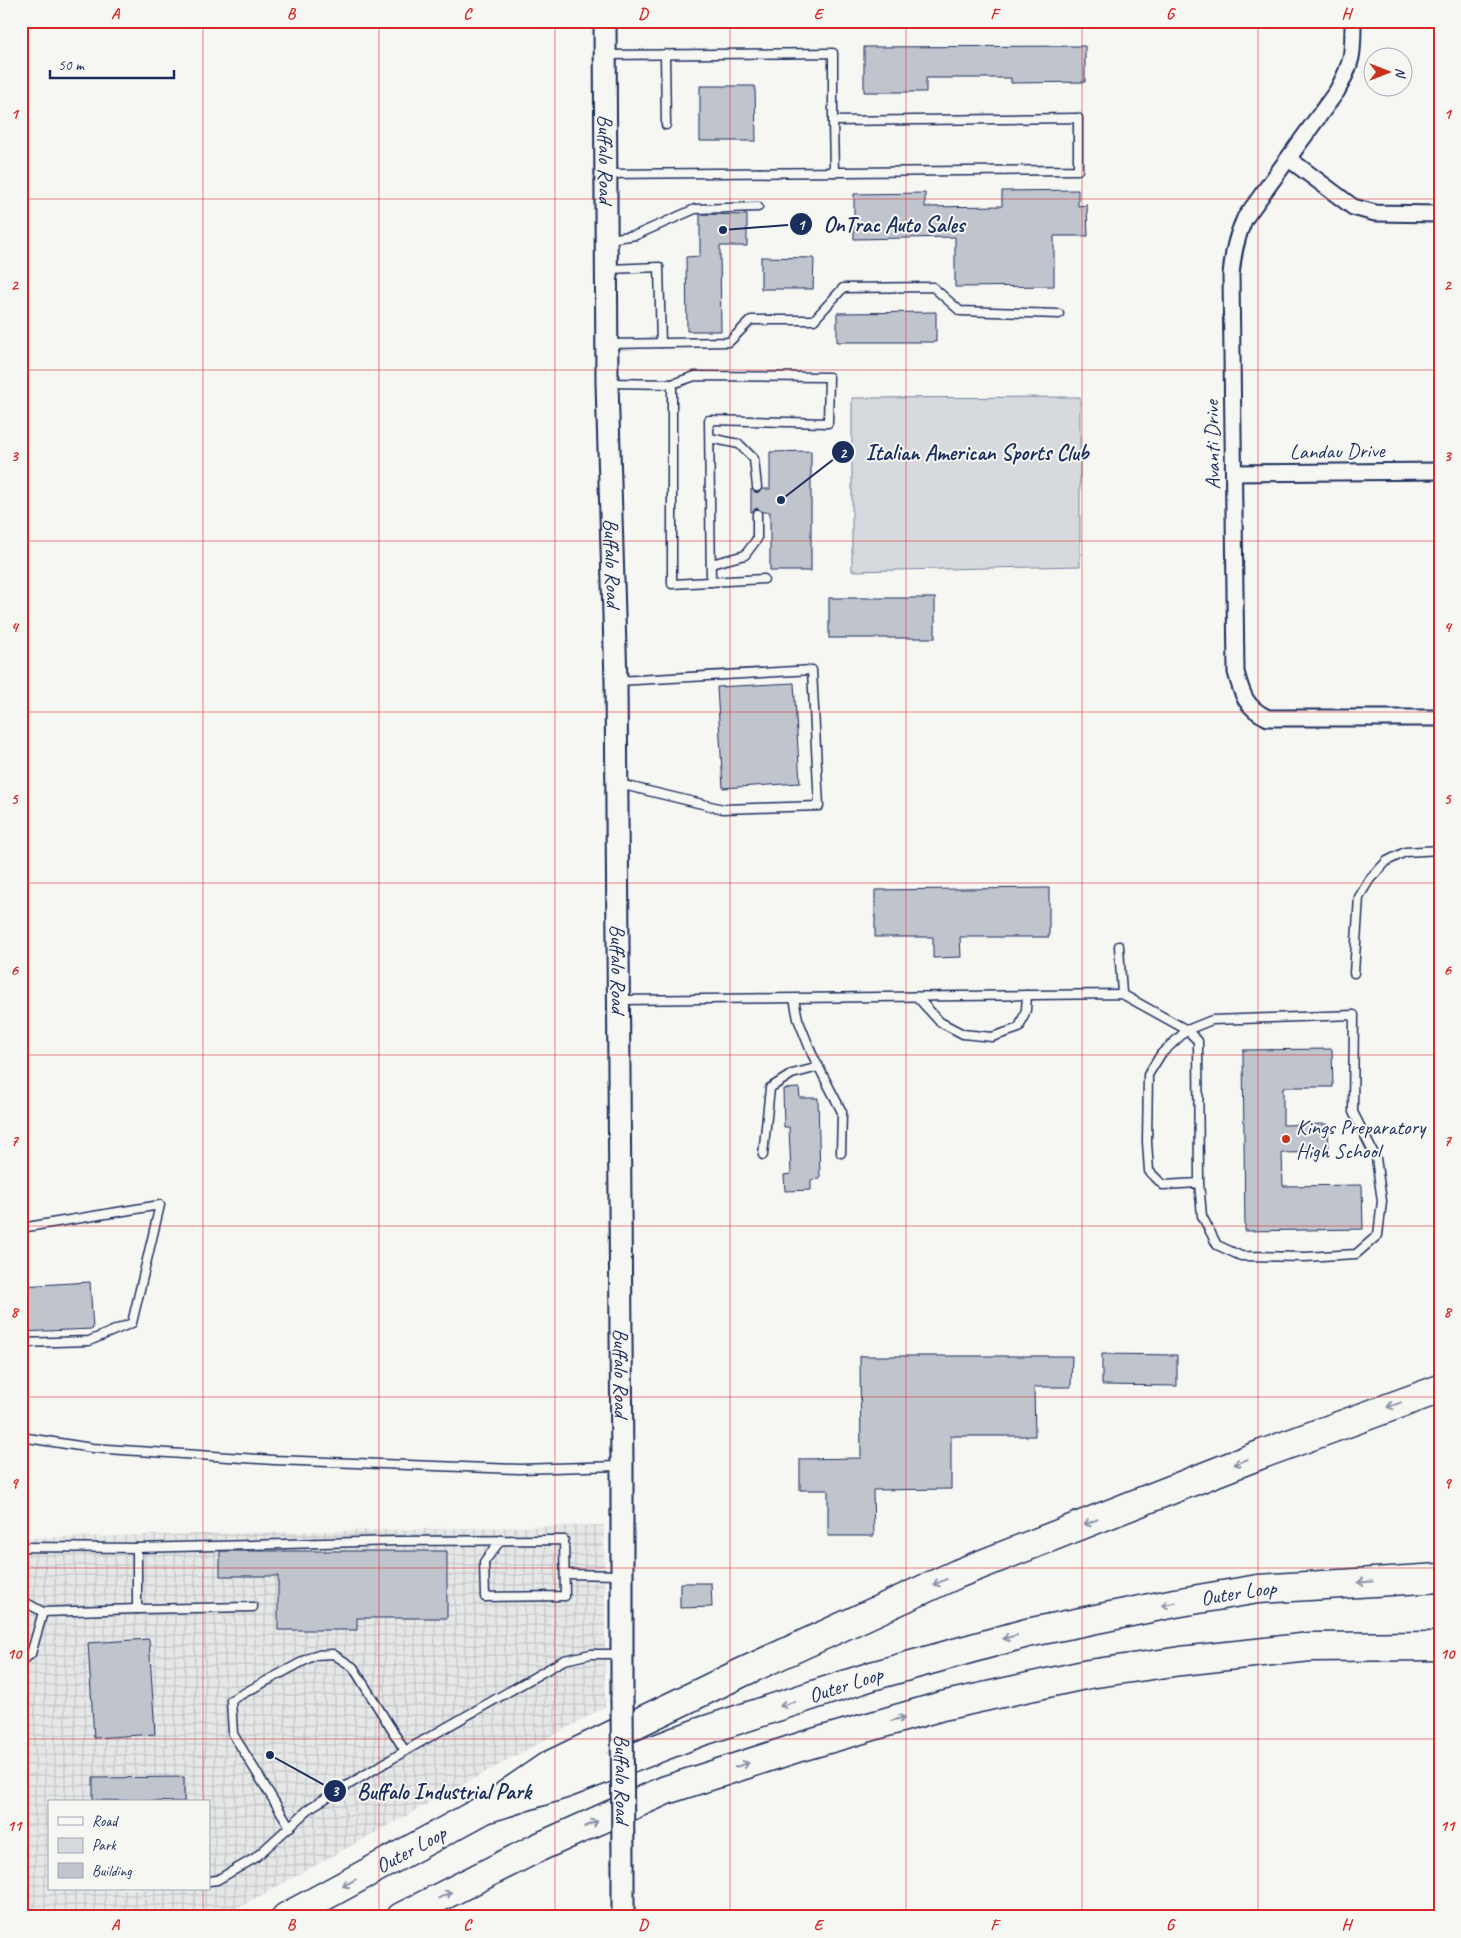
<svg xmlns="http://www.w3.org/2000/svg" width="1461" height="1938" font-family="Caveat,sans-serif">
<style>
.industrial{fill:url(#industrial-grid);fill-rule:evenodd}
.green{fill:#d6d9dd;stroke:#78849e}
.building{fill:#c0c4cd;stroke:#1b2f5e}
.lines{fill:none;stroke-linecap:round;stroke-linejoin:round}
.lane-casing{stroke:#1b2f5e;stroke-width:11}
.street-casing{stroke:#1b2f5e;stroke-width:19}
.secondary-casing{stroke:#1b2f5e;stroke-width:25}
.highway-casing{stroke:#1b2f5e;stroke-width:31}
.lane{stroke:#f6f6f2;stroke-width:8}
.street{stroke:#f6f6f2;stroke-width:15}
.secondary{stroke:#f6f6f2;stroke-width:21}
.highway{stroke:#f6f6f2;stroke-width:28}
.secondary-bridge-casing{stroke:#1b2f5e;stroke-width:25;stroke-linecap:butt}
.secondary-bridge{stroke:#f6f6f2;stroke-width:21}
.oneway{stroke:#8892a8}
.grid{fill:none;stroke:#d62828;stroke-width:1;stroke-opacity:0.55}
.poi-dot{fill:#c8321e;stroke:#f6f6f2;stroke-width:2}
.labels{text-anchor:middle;stroke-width:4;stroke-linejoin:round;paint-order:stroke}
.street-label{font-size:21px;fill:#1b2f5e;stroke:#f6f6f2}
.poi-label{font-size:21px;fill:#1b2f5e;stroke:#f6f6f2;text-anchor:start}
.leader{fill:none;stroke:#1b2f5e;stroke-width:2}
.callout-dot{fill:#1b2f5e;stroke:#f6f6f2;stroke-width:2}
.mark-label{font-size:15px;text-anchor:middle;font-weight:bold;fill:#fff}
.callout-label{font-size:22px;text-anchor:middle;font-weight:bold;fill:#1b2f5e;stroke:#f6f6f2;stroke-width:4;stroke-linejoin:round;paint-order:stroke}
.neatline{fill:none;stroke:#d62828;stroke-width:2}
.grid-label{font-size:16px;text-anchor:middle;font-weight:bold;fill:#d62828}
</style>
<defs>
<pattern id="industrial-grid" width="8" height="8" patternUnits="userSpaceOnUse" patternTransform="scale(1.25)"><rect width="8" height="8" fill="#e6e7e7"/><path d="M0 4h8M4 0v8" fill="none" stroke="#c5c6c9"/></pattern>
</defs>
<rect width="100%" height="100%" fill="#f6f6f2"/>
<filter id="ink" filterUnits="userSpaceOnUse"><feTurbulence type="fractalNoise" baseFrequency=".02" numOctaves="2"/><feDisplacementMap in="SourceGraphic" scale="10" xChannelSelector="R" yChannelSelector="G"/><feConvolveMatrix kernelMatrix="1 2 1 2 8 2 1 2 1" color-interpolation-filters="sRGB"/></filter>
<g filter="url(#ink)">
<path class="industrial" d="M 604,1525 L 605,1707 L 221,1917 L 21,1917 L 21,1538 ZM 49,1802 L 209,1802 L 209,1889 L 49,1889 Z"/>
<path class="green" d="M 1080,397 L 1080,566 L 852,571 L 852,398 Z"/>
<g class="building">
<path d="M 1085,46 L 1085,82 L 1011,83 L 1011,78 L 926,78 L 926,92 L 864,92 L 864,47 Z"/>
<path d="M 700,86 L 755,86 L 756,141 L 700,141 Z"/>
<path d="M 1078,190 L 1078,206 L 1087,205 L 1088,236 L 1054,236 L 1054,286 L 955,287 L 955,237 L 854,239 L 854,194 L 925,193 L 925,207 L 1002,206 L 1002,191 Z"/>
<path d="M 700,214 L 747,215 L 747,246 L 720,246 L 721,331 L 687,331 L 686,257 L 700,256 Z"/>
<path d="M 761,257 L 814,258 L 813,289 L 761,289 Z"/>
<path d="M 936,312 L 936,342 L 837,342 L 837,313 Z"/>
<path d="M 811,451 L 811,571 L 770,571 L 770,512 L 762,512 L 757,508 L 751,512 L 751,489 L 757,493 L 762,489 L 770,489 L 770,452 Z"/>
<rect x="829" y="598" width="106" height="40"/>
<path d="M 794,683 L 800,783 L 723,788 L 717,687 Z"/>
<path d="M 1049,888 L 1049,937 L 960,937 L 961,957 L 933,958 L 933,937 L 875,937 L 875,890 Z"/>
<path d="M 1332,1049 L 1333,1087 L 1283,1087 L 1283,1125 L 1328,1124 L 1329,1152 L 1282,1153 L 1283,1186 L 1362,1185 L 1363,1229 L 1245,1231 L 1243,1050 Z"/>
<path d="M 799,1088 L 800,1098 L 818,1098 L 820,1179 L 811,1180 L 811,1190 L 785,1191 L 784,1175 L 791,1174 L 789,1127 L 784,1127 L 783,1089 Z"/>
<path d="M 90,1282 L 93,1329 L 21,1332 L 21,1286 Z"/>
<path d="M 1102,1354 L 1177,1355 L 1177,1386 L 1102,1385 Z"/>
<path d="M 860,1356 L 1072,1356 L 1071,1387 L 1034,1387 L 1035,1436 L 951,1436 L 951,1489 L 873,1490 L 874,1536 L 828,1536 L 828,1490 L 800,1490 L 800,1459 L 861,1458 Z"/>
<path d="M 220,1551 L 447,1551 L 447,1618 L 357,1618 L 357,1630 L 278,1630 L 278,1576 L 220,1576 Z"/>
<path d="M 680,1583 L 711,1583 L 712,1607 L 680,1608 Z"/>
<path d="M 149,1639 L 155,1734 L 94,1738 L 88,1643 Z"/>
<path d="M 184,1777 L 184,1802 L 93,1800 L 93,1778 Z"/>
</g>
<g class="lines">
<g class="lane-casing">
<g id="lane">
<path d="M 631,21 L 631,22"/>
<path d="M 665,54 L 666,125"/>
<path d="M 607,55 L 833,53 L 833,121 L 1078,118 L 1078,170 L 608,174"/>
<path d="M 833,121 L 834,172"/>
<path d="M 609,239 L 636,235 L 695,209 L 758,207"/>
<path d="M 609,269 L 659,267 L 661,343"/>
<path d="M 609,344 L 729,342 L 751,320 L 814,320 L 843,288 L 933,287 L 960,311 L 1059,314"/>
<path d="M 609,383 L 672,384 L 672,584 L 764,579"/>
<path d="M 672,384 L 695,376 L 829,377 L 828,423 L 709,420 L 711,582"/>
<path d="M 710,438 L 739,444 L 754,459 L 757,487"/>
<path d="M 711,564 L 745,555 L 757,539 L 757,514"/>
<path d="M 618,681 L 812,670 L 819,806 L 723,809 L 619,784"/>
<path d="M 1119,946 L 1122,994"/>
<path d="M 1354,973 L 1359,897 L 1370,879 L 1387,861 L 1405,852 L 1440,850"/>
<path d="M 917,997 L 940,1022 L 963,1034 L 992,1037 L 1019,1028 L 1026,1010 L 1027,995"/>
<path d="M 794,999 L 798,1019 L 812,1054 L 842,1112 L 841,1153"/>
<path d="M 621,1000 L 1122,994 L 1187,1030 L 1198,1041 L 1199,1183 L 1202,1216 L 1217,1245 L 1241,1256 L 1305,1257 L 1356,1254 L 1378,1235 L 1382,1201 L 1376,1158 L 1353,1112 L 1354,1015 L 1212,1020 L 1187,1030 L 1161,1054 L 1148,1075 L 1147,1142 L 1149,1171 L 1163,1185 L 1199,1183"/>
<path d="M 763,1155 L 770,1088 L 792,1074 L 819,1067"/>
<path d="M 21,1228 L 160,1205 L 132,1323 L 89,1341 L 21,1343"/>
<path d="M 21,1437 L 92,1448 L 274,1460 L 519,1469 L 620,1466"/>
<path d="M 21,1550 L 24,1547 L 137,1548"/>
<path d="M 565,1574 L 620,1575"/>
<path d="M 21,1600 L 43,1612 L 137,1609"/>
<path d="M 253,1607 L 137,1609 L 137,1548 L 397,1541 L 564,1540 L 565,1596 L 485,1597 L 484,1562 L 501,1540"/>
<path d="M 21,1662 L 31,1654 L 43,1612"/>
<path d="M 290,1827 L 233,1734 L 231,1700 L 315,1655 L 333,1654 L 353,1667 L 405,1751"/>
<path d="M 209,1881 L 217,1880 L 255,1858 L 311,1807 L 405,1751 L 564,1660 L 591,1654 L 621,1654"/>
</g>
</g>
<g class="street-casing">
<g id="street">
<path d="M 1353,21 C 1353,54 1353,62 1337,91 L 1245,218 C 1236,237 1233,254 1231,275 L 1236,672 C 1242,695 1246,708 1268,718 L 1440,718"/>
<path d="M 1289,159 L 1353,207 L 1375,213 L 1440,214"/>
<path d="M 1234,473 L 1440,471"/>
</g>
</g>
<g class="secondary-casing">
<g id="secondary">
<path id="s1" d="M 605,21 L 607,383 L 616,681 L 622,1466 L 622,1700"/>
<path d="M 623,1917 L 623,1864"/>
</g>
</g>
<g class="highway-casing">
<g id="highway">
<path d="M 507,1794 L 548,1766 L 743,1672 L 957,1574 L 1262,1454 L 1440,1389"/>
<path id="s2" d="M 286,1917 L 485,1809 L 565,1784 L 700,1732 L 872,1676 L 1027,1633 L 1175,1603 L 1258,1589 L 1440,1578"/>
<path d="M 401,1917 L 537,1848 L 666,1790 L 800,1747 L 942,1706 L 1089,1674 L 1181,1661 L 1310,1647 L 1440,1646"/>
</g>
</g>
<use href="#lane" class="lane"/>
<use href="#street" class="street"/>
<use href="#secondary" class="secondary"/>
<use href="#highway" class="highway"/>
<g class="secondary-bridge-casing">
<g id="secondary-bridge">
<path id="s3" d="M 622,1700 L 623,1864"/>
</g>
</g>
<use href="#secondary-bridge" class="secondary-bridge"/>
</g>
<defs><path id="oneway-shaft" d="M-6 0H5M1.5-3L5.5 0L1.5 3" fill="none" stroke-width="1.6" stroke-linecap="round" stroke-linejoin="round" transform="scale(1.25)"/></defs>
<g class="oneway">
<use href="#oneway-shaft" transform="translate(1394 1405) rotate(160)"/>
<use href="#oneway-shaft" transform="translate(1241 1462) rotate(158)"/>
<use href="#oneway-shaft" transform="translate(1091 1522) rotate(158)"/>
<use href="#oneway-shaft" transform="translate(940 1582) rotate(156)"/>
<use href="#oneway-shaft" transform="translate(1365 1582) rotate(176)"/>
<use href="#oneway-shaft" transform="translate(1169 1604) rotate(169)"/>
<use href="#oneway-shaft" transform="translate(1010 1637) rotate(164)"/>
<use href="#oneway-shaft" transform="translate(787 1704) rotate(162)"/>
<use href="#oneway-shaft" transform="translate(898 1719) rotate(-16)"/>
<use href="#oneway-shaft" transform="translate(742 1765) rotate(-18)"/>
<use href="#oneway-shaft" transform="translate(591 1824) rotate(-24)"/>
<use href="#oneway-shaft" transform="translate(349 1883) rotate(152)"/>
<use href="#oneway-shaft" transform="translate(445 1895) rotate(-27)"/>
</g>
</g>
<path class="grid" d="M 203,21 L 203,1802M 379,21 L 379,1917M 555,21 L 555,1917M 730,21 L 730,1917M 906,21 L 906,1917M 1082,21 L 1082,1917M 1258,21 L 1258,1917M 21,199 L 1440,199M 21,370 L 1440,370M 21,541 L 1440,541M 21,712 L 1440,712M 21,883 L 1440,883M 21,1055 L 1440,1055M 21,1226 L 1440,1226M 21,1397 L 1440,1397M 21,1568 L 1440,1568M 21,1739 L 1440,1739M 203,1889 L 203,1917"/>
<circle class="poi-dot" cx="1286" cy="1139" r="5"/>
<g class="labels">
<g class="street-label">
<text dy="7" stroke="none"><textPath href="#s1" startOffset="138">Buffalo Road</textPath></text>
<text transform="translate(1212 445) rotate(-91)" y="7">Avanti Drive</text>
<text transform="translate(1337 451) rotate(-1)" y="7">Landau Drive</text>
<text dy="7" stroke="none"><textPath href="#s1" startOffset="542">Buffalo Road</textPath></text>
<text dy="7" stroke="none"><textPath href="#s1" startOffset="948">Buffalo Road</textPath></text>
<text dy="7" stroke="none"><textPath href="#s1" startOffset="1352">Buffalo Road</textPath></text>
<text dy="7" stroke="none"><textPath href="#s2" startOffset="1012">Outer Loop</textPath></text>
<text dy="7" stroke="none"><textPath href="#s2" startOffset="608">Outer Loop</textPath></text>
<text dy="7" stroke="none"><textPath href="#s3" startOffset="79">Buffalo Road</textPath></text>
<text dy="7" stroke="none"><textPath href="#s2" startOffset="142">Outer Loop</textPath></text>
</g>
<g class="poi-label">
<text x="1296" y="1134">Kings Preparatory<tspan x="1296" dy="24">High School</tspan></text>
</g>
</g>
<path class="leader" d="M723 230L801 224M781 500L843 452M270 1755L335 1791"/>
<g class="callout-dot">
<circle cx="723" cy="230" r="5"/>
<circle cx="781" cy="500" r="5"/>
<circle cx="270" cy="1755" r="5"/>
<circle cx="801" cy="224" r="12"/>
<circle cx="843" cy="452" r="12"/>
<circle cx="335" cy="1791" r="12"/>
</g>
<g class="mark-label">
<text x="801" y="230">1</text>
<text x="843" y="458">2</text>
<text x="335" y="1796">3</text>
</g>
<g class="callout-label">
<text x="894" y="232">OnTrac Auto Sales</text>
<text x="977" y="460">Italian American Sports Club</text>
<text x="444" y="1799">Buffalo Industrial Park</text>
</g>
<rect width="1461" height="1938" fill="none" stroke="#f6f6f2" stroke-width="55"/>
<rect x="48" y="1800" width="162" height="90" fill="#f6f6f2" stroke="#9ea6b7"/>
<rect x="58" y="1817" width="25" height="8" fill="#f6f6f2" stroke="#9ea6b7"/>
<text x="92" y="1826" font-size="15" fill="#1b2f5e">Road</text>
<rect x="58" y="1838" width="25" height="15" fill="#d6d9dd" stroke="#9ea6b7"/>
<text x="92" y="1850" font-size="15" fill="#1b2f5e">Park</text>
<rect x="58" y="1863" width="25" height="15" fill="#c0c4cd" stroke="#9ea6b7"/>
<text x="92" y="1876" font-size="15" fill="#1b2f5e">Building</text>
<g transform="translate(1388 72) rotate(90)"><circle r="24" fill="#f6f6f2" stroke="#9ea6b7"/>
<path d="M0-4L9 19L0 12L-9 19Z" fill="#c8321e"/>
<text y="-8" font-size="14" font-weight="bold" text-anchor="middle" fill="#1b2f5e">N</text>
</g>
<path d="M50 70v8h124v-8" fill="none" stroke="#1b2f5e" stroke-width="2.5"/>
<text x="58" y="70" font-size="15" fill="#1b2f5e" stroke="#f6f6f2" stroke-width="4" paint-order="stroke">50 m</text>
<rect x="28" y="28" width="1406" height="1882" class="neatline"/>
<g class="grid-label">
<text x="115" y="19">A</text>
<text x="291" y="19">B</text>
<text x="467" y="19">C</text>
<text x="643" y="19">D</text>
<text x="818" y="19">E</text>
<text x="994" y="19">F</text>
<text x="1170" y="19">G</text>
<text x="1346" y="19">H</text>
<text x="14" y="119">1</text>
<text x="1447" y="119">1</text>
<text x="14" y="290">2</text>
<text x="1447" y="290">2</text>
<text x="14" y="461">3</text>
<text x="1447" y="461">3</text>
<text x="14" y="632">4</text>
<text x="1447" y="632">4</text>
<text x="14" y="804">5</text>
<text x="1447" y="804">5</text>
<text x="14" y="975">6</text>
<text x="1447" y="975">6</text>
<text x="14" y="1146">7</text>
<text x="1447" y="1146">7</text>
<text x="14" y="1317">8</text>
<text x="1447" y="1317">8</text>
<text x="14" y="1488">9</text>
<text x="1447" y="1488">9</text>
<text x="14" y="1659">10</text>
<text x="1447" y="1659">10</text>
<text x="14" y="1831">11</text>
<text x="1447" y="1831">11</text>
<text x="115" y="1930">A</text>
<text x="291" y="1930">B</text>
<text x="467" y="1930">C</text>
<text x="643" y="1930">D</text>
<text x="818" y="1930">E</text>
<text x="994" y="1930">F</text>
<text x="1170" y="1930">G</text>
<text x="1346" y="1930">H</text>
</g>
</svg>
